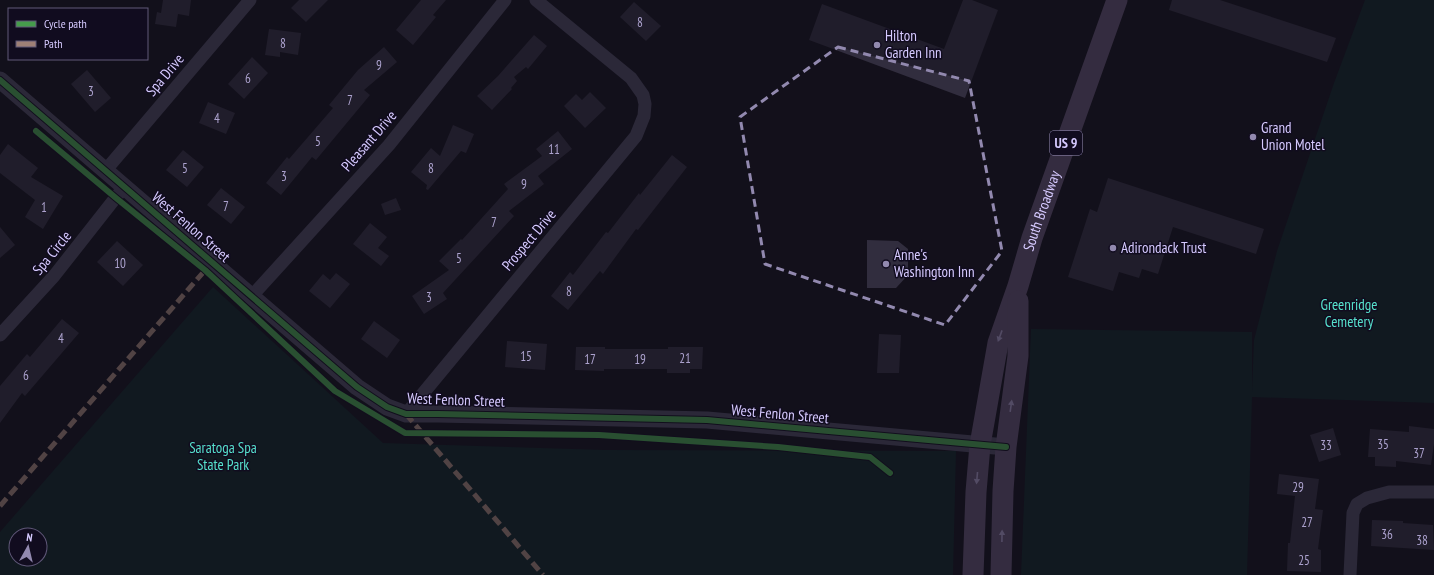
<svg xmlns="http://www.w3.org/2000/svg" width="1434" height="575" font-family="'PT Sans Narrow',sans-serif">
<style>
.green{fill:#102427;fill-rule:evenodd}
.building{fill:#312d3e}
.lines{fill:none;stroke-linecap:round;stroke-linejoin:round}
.minor{stroke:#49455c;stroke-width:13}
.tertiary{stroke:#49455c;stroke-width:17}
.primary{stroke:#5e4e6d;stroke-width:21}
.quiet{stroke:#9e8076;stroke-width:5;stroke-dasharray:10 5;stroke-linecap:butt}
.cycleway-casing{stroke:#110c1f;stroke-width:8}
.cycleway{stroke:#469c4c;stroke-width:6}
.oneway{fill:#a092bd}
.marked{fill:none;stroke:#9289af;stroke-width:3;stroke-dasharray:8 5;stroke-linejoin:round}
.poi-dot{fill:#9289af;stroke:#110c1f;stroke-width:1.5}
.labels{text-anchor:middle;stroke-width:3;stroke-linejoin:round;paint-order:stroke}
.number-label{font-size:13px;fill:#ada3cf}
.shield{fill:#110c1f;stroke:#9b91bc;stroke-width:1}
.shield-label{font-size:14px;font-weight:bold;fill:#d6caff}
.poi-label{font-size:15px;fill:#d6caff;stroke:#110c1f;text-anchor:start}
.street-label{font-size:15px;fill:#d6caff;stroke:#110c1f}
.park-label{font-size:15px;fill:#56e0cc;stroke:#110c1f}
</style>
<rect width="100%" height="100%" fill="#13101b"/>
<g class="green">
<path d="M 1365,0 L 1434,0 L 1434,403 L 1252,397 L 1247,575 L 1021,575 L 1031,329 L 1252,332 L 1252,392 L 1254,340 L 1277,251 L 1334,83 Z"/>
<path d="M 213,287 L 383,443 L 606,450 L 956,451 L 953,575 L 0,575 L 0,532 ZM 16,535 L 40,535 L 40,559 L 16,559 Z"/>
</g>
<g class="building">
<path d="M 163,0 L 191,0 L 189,16 L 178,14 L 176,27 L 155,24 L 157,12 L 161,13 Z"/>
<path d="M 299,0 L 328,0 L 306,22 L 291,8 Z"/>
<path d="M 421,0 L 446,0 L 433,15 L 436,17 L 413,45 L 396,30 Z"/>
<path d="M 963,0 L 972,0 L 998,10 L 965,98 L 809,40 L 822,4 L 944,49 Z"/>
<path d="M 1172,0 L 1220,0 L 1336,38 L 1327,62 L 1169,10 Z"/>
<path d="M 634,2 L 661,26 L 646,41 L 620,17 Z"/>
<path d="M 269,29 L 301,33 L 298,55 L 280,52 L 280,57 L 265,55 Z"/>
<path d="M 534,35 L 547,46 L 528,69 L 526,67 L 514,77 L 517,81 L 511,88 L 512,89 L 492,110 L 477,96 L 498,76 Z"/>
<path d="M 384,47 L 397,62 L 364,90 L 370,95 L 316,160 L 312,157 L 281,195 L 266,183 L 287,157 L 289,159 L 333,108 L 329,105 L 358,70 Z"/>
<path d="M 252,57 L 268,73 L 244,99 L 228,84 Z"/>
<path d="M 87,70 L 111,98 L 95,112 L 71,84 Z"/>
<path d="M 590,92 L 606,108 L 585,128 L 564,106 L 576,94 L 582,100 Z"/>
<path d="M 208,102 L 235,113 L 226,134 L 199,123 Z"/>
<path d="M 453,125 L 474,134 L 466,153 L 461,151 L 428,190 L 426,189 L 427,185 L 411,172 L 431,148 L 440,156 Z"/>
<path d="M 558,131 L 572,149 L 538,176 L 544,184 L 509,211 L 514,216 L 443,293 L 447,299 L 424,314 L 412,296 L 449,270 L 439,261 L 461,239 L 462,240 L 508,189 L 504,184 L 542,156 L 536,149 Z"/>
<path d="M 8,144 L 38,168 L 31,177 L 63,196 L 43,229 L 25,217 L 35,200 L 0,173 L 0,155 Z"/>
<path d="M 183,150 L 204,167 L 187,187 L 166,170 Z"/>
<path d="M 672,155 L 687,167 L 638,230 L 636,229 L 603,274 L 600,271 L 568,310 L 551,296 L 570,272 L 573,275 L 606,232 L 608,233 L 639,193 L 640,195 Z"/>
<path d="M 1108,178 L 1264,229 L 1256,254 L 1173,227 L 1158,274 L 1142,269 L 1139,278 L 1119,272 L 1113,291 L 1068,277 L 1090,209 L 1097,212 Z"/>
<path d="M 221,188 L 245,207 L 231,224 L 207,205 Z"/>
<path d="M 396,198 L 401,210 L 385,215 L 381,204 Z"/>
<path d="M 370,223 L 387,237 L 378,248 L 389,256 L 381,266 L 353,244 Z"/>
<path d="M 0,227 L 15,245 L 0,258 Z"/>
<path d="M 867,240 L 898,241 L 908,249 L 908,275 L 896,288 L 867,288 Z"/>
<path d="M 117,241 L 143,265 L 123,286 L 97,262 Z"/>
<path d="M 336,273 L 350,284 L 330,308 L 309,291 L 323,274 L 330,280 Z"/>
<path d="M 62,319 L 79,333 L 25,396 L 22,393 L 0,423 L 0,386 L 27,354 L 30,357 Z"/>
<path d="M 374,321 L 400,340 L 387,358 L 361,339 Z"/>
<path d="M 879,334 L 901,335 L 899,373 L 877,373 Z"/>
<path d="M 507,341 L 547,344 L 545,370 L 505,367 Z"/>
<path d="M 576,347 L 605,347 L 605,349 L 668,349 L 668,347 L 703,347 L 702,369 L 690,369 L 690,373 L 667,373 L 667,369 L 604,369 L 604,371 L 575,370 Z"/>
<path d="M 1409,426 L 1434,429 L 1434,444 L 1431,465 L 1396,461 L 1396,467 L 1375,466 L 1375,457 L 1368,457 L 1370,429 L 1409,432 Z"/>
<path d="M 1333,428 L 1341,455 L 1319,462 L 1310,435 Z"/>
<path d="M 1279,474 L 1319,479 L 1315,509 L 1323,510 L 1318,549 L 1321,550 L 1321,572 L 1287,571 L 1288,543 L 1290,543 L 1295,496 L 1277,494 Z"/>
<path d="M 1372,520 L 1403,521 L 1403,523 L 1433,525 L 1434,550 L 1371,546 Z"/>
</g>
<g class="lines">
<g class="minor">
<path d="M 105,171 L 250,0"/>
<path d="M 251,297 L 389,145 L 505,0"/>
<path d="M 0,335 L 54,276 L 124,187"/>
<path d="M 406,414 L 636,136 L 644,116 L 645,104 L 643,95 L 631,78 L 536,0"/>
<path d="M 1350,575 L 1353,513 L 1357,504 L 1367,498 L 1389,492 L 1434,492"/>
</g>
<path class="tertiary" d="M 0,80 L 357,387 L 387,407 L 406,414 L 438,414 L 707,420 L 1006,447"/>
<g class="primary">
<path id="s1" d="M 973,575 L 976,492 L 980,445 L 998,343 L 1018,286 L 1032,238 L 1117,0"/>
<path d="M 1001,575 L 1003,491 L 1006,447 L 1018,356 L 1018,301"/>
</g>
<g class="quiet">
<path d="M 406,414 L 543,575"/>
<path d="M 0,506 L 207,268"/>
</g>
<g class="cycleway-casing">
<g id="cycleway">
<path d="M 0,80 L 357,387 L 387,407 L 406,414 L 438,414 L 707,420 L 1006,447"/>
<path d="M 36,131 L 116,198 L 205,270 L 335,391 L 405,433 L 599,435 L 778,447 L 870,457 L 890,473"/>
</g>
</g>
<use href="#cycleway" class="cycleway"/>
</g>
<defs><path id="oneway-solid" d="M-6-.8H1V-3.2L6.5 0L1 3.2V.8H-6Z"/></defs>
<g class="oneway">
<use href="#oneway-solid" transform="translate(1000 336) rotate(110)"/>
<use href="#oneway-solid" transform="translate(1011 406) rotate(-82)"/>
<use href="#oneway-solid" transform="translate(977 478) rotate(95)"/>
<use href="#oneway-solid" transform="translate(1002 536) rotate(-89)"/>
</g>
<path d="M0 0H1434V575H0ZM 838,47 L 969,81 L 1002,251 L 945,325 L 765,264 L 740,117 Z" fill="#13101b" fill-opacity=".55" fill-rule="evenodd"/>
<path class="marked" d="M 838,47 L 969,81 L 1002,251 L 945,325 L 765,264 L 740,117 Z"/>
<g class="poi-dot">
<circle cx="877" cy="45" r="4"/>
<circle cx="1253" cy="137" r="4"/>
<circle cx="1113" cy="248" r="4"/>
<circle cx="886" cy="264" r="4"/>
</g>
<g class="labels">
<g class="number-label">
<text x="640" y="27">8</text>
<text x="283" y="48">8</text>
<text x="379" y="70">9</text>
<text x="248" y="83">6</text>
<text x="91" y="96">3</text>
<text x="350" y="105">7</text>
<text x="217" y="123">4</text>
<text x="318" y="146">5</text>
<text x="554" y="154">11</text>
<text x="185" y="173">5</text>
<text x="431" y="173">8</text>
<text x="284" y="181">3</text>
<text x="524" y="189">9</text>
<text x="226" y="211">7</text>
<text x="44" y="212">1</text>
<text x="494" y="227">7</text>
<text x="459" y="263">5</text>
<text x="120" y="268">10</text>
<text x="569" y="296">8</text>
<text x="429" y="302">3</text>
<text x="61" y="343">4</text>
<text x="526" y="361">15</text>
<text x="685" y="363">21</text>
<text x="590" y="364">17</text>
<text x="640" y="364">19</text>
<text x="26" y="380">6</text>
<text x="1383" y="449">35</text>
<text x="1326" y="450">33</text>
<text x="1419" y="458">37</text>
<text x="1298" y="492">29</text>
<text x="1307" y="527">27</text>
<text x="1387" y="539">36</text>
<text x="1422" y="545">38</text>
<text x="1304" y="565">25</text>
</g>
<rect class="shield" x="1050" y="131" width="32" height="24" rx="3"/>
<g class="shield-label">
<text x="1066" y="148">US 9</text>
</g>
<g class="poi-label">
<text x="885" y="41">Hilton<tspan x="885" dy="17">Garden Inn</tspan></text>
<text x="1261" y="133">Grand<tspan x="1261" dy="17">Union Motel</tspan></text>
<text x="1121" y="253">Adirondack Trust</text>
<text x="894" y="260">Anne's<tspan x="894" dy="17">Washington Inn</tspan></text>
</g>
<g class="street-label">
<text transform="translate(165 75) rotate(-50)" y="5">Spa Drive</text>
<text transform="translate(369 141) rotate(-49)" y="5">Pleasant Drive</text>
<text dy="5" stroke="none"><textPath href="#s1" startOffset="373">South Broadway</textPath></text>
<text transform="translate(191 227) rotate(41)" y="5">West Fenlon Street</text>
<text transform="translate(529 240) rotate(-50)" y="5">Prospect Drive</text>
<text transform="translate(52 253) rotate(-51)" y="5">Spa Circle</text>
<text transform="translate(456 400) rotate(2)" y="5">West Fenlon Street</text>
<text transform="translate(780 414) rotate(5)" y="5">West Fenlon Street</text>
</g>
<g class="park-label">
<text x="1349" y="310">Greenridge<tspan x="1349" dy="17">Cemetery</tspan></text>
<text x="223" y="453">Saratoga Spa<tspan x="223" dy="17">State Park</tspan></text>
</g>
</g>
<rect x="8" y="8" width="140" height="52" fill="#110c1f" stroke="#605879"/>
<rect x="16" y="21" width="20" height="6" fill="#469c4c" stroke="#605879"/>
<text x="44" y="28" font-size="12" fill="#d6caff">Cycle path</text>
<rect x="16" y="41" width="20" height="6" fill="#9e8076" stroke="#605879"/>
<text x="44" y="48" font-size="12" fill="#d6caff">Path</text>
<g transform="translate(28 547) rotate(8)"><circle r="19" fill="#110c1f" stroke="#605879"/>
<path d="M0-3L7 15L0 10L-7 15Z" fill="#9289af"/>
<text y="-6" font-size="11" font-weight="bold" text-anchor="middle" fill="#d6caff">N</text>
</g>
</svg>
